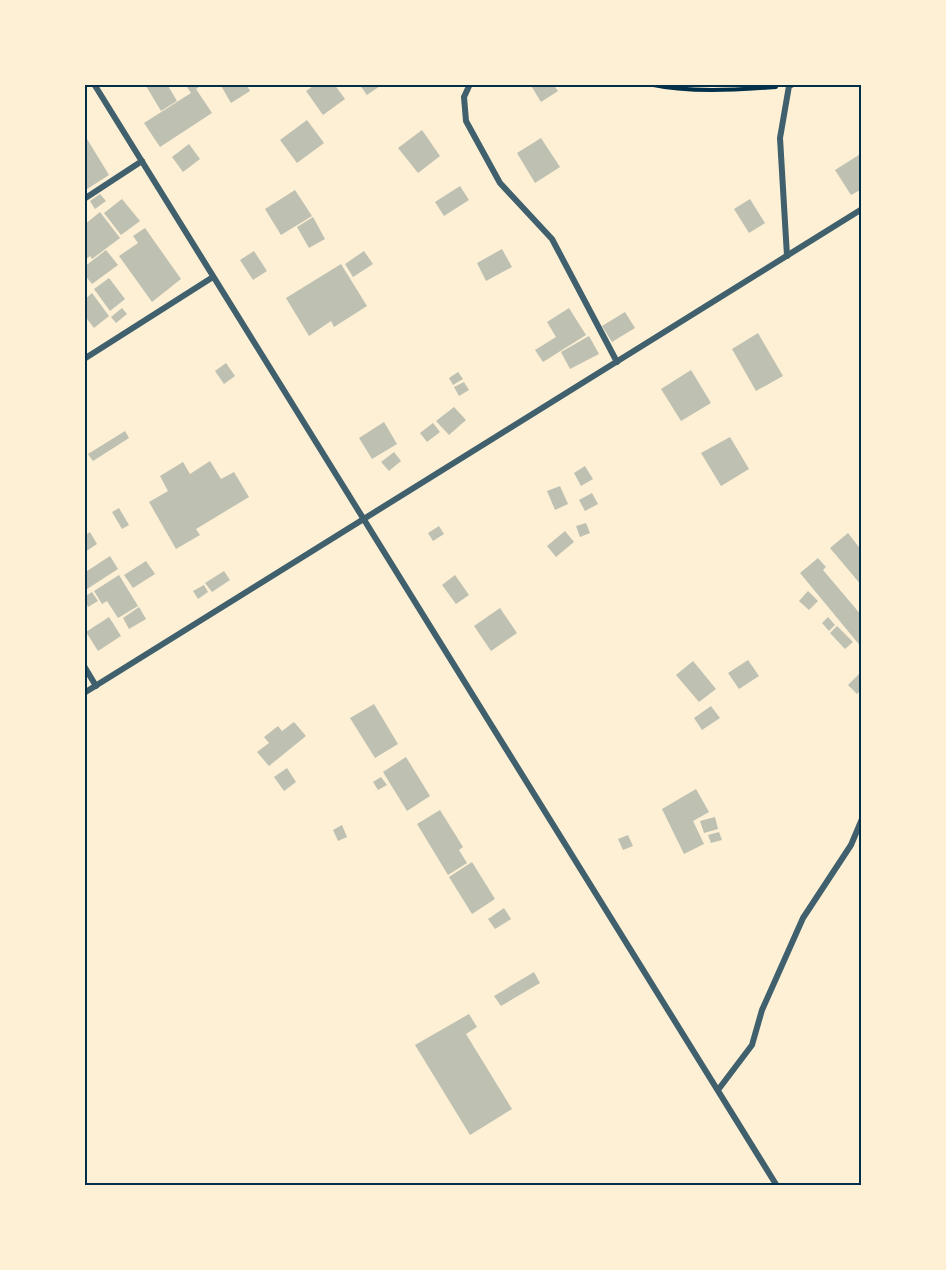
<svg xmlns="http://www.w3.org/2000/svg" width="946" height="1270" font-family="Poppins,sans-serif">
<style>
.building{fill:#bec0b2}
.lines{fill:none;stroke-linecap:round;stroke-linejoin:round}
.path{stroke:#003049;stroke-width:4}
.minor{stroke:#3f606c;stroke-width:6}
.neatline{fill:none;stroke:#003049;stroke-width:2}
</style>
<rect width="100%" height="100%" fill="#fdf0d5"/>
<g class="building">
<path d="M 149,84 L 167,84 L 177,101 L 161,111 L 146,86 Z"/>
<path d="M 185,84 L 203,84 L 196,89 L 212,113 L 160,147 L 144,123 L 191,93 Z"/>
<path d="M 220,84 L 246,84 L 250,91 L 231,103 Z"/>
<path d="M 316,84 L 334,84 L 345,99 L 323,115 L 306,91 Z"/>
<path d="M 359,84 L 383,84 L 367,95 Z"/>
<path d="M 530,84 L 553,84 L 558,91 L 541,102 Z"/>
<path d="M 307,120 L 324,143 L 297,163 L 280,140 Z"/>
<path d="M 422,130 L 440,156 L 418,173 L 398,148 Z"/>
<path d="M 84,134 L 109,175 L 84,191 Z"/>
<path d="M 541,138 L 560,167 L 535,183 L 517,153 Z"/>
<path d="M 189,144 L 200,159 L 183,172 L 172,157 Z"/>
<path d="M 862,153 L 862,189 L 851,195 L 835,170 Z"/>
<path d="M 460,186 L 469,200 L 444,216 L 435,202 Z"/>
<path d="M 295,190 L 312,216 L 281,235 L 265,209 Z"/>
<path d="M 100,194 L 106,201 L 95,209 L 90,201 Z"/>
<path d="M 122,199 L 140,221 L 121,235 L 104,213 Z"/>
<path d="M 750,199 L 765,223 L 749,233 L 734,209 Z"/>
<path d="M 100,212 L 120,238 L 92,259 L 90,256 L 84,261 L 84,225 Z"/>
<path d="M 313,217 L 325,239 L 309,248 L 297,227 Z"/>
<path d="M 145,228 L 181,279 L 152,302 L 119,256 L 138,243 L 133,236 Z"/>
<path d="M 502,249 L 512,267 L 486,281 L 477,263 Z"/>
<path d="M 106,250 L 118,265 L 92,284 L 84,274 L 84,267 Z"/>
<path d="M 254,251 L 267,271 L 253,280 L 240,260 Z"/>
<path d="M 364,251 L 373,264 L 353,277 L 345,264 Z"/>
<path d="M 341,264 L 367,306 L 334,327 L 331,321 L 309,336 L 286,298 Z"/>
<path d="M 109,278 L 125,299 L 110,311 L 94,289 Z"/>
<path d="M 92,293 L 109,316 L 94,328 L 84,315 L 84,300 Z"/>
<path d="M 122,308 L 127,314 L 116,323 L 111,317 Z"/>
<path d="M 569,308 L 586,335 L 543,362 L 535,350 L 556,337 L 547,322 Z"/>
<path d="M 625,312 L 635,328 L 612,342 L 602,326 Z"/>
<path d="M 758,333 L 783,376 L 756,391 L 732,349 Z"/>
<path d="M 589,336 L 599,354 L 570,369 L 561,352 Z"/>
<path d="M 226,363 L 235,376 L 224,384 L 215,371 Z"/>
<path d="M 691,370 L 711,403 L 681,421 L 661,389 Z"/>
<path d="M 458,372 L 463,379 L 453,385 L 449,378 Z"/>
<path d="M 464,382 L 469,390 L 459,396 L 454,387 Z"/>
<path d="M 454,407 L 466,420 L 449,435 L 436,421 Z"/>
<path d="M 384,422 L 397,444 L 372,459 L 359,438 Z"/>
<path d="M 433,423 L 440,432 L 427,442 L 420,433 Z"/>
<path d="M 125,431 L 129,438 L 93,461 L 88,454 Z"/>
<path d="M 730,437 L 749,469 L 721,486 L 701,453 Z"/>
<path d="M 394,452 L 401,461 L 389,471 L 381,462 Z"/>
<path d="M 210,461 L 221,479 L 234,472 L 249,497 L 196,529 L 200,535 L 176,549 L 149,502 L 168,491 L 160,476 L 183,462 L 190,474 Z"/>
<path d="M 585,466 L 593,479 L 581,486 L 574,473 Z"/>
<path d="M 560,486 L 568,504 L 555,510 L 547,491 Z"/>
<path d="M 592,493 L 598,504 L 585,511 L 579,500 Z"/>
<path d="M 119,508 L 129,525 L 122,529 L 112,512 Z"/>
<path d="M 586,523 L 590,533 L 580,537 L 576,526 Z"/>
<path d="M 439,526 L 444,534 L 433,541 L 428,533 Z"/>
<path d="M 565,531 L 574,542 L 556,557 L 547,546 Z"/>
<path d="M 90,532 L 97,544 L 85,552 L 84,536 Z"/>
<path d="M 848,533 L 862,551 L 862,586 L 830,548 Z"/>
<path d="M 110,556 L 118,569 L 84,591 L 84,573 Z"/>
<path d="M 818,558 L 826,567 L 823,570 L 862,616 L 862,648 L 800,573 Z"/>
<path d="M 146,561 L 155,574 L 133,588 L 124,575 Z"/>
<path d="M 224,571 L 230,580 L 212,592 L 205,583 Z"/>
<path d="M 119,575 L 138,606 L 118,618 L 107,601 L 102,604 L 94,591 Z"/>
<path d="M 455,575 L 469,595 L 456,604 L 442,585 Z"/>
<path d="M 204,585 L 208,592 L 198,599 L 193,591 Z"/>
<path d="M 808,591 L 818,601 L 809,610 L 799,601 Z"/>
<path d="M 92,592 L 98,601 L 88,607 L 84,597 Z"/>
<path d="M 139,607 L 146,619 L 129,629 L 123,618 Z"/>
<path d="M 500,608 L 517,633 L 491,651 L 474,626 Z"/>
<path d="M 109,617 L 121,636 L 98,651 L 86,632 Z"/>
<path d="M 828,617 L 835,625 L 829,631 L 822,623 Z"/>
<path d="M 837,626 L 853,642 L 845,649 L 830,633 Z"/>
<path d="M 748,660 L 759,676 L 739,689 L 728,673 Z"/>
<path d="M 693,661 L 716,689 L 699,702 L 676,675 Z"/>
<path d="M 860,673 L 862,689 L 857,694 L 848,685 Z"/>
<path d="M 374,704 L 398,744 L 375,758 L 350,718 Z"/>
<path d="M 711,706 L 720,718 L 702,730 L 694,718 Z"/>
<path d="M 294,722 L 306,736 L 269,766 L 257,752 L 269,743 L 264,737 L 278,726 L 282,731 Z"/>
<path d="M 406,757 L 430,796 L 407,811 L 383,772 Z"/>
<path d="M 287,768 L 296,782 L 284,791 L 274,777 Z"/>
<path d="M 381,777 L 387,785 L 378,790 L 373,782 Z"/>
<path d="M 696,789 L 709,812 L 693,821 L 704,844 L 684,854 L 662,809 Z"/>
<path d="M 440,810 L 463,847 L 459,850 L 467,863 L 448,875 L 417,824 Z"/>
<path d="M 715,817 L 718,829 L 704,833 L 700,821 Z"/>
<path d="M 342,825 L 347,837 L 338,841 L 333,830 Z"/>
<path d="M 719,832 L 722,840 L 711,843 L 708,835 Z"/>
<path d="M 628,835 L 633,846 L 623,850 L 618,839 Z"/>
<path d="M 472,862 L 495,899 L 472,914 L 449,877 Z"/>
<path d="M 504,908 L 511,919 L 495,929 L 488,919 Z"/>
<path d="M 534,972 L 540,983 L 501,1006 L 494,996 Z"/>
<path d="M 469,1014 L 477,1027 L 466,1034 L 512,1109 L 470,1135 L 415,1045 Z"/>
</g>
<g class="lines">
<path class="path" d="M 648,84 C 690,93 734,90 776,87"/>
<g class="minor">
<path d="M 94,84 L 777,1186"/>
<path d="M 470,84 L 464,97 L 466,121 L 500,183 L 552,239 L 617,362"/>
<path d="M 84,199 L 142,161"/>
<path d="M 787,256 L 780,138 L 789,86 L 793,84"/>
<path d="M 84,359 L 213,277"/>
<path d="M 84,666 L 96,686"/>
<path d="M 84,693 L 862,209"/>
<path d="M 718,1090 L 752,1045 L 762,1010 L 803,918 L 851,845 L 862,819"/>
</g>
</g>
<rect width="946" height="1270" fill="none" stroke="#fdf0d5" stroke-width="171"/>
<rect x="86" y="86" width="774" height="1098" class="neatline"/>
</svg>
